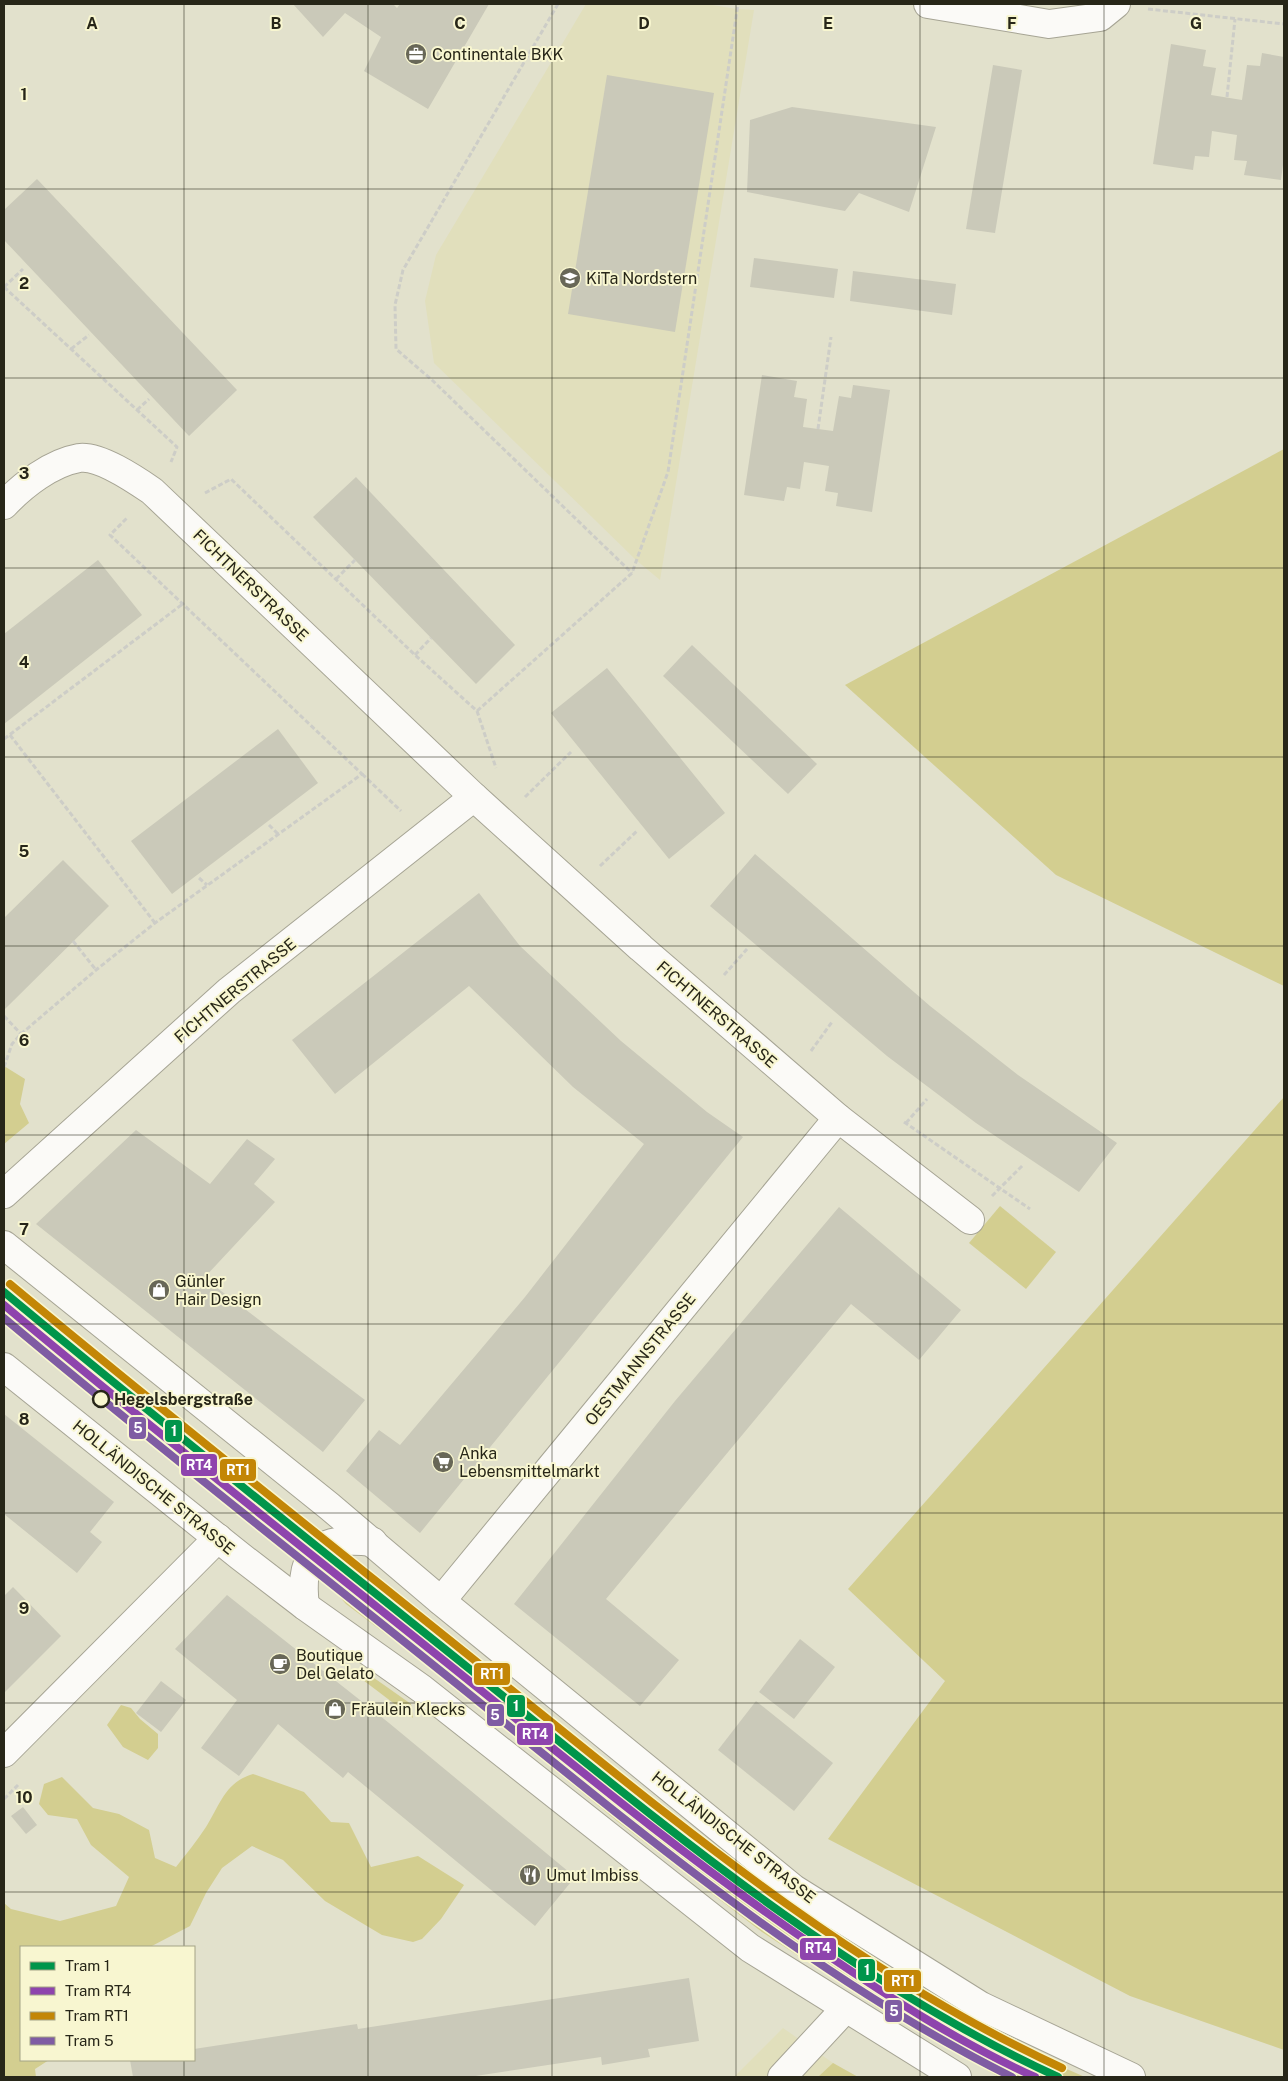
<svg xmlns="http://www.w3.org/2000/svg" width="1288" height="2081" font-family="'Public Sans',sans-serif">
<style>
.built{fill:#e1dfbc}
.green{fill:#d3ce90}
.building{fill:#cac9b9}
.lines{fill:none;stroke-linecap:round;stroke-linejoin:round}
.minor-casing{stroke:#a6a494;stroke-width:30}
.major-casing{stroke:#a6a494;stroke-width:30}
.path{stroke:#cdcdc7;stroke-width:3;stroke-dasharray:5 2.5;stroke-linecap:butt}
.minor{stroke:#fbfaf7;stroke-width:28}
.major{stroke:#fbfaf7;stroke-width:28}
.tram-1-casing{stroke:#f8f6d0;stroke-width:11}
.tram-2-casing{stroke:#f8f6d0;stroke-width:11}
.tram-3-casing{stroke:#f8f6d0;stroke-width:11}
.tram-4-casing{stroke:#f8f6d0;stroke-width:11}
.tram-1{stroke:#00954b;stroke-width:8}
.tram-2{stroke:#8e44ad;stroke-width:8}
.tram-3{stroke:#c38606;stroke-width:8}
.tram-4{stroke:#7f5ca3;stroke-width:8}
.grid{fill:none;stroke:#272618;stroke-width:1;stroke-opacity:0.55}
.stop-dot{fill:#f8f6d0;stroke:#272618;stroke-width:2.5}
.labels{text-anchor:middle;stroke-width:4;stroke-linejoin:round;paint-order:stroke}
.poi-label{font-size:16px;fill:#272618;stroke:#f8f6d0;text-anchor:start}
.street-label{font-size:16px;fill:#272618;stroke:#f8f6d0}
.stop-label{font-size:16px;font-weight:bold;fill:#272618;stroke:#f8f6d0;text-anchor:start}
.grid-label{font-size:16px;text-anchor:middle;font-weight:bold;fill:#272618;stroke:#f8f6d0;stroke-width:4;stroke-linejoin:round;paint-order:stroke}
.line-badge{stroke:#f8f6d0;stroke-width:2}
.badge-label{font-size:14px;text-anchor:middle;font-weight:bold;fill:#fff}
</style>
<rect width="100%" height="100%" fill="#e2e1cc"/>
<g class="built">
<path d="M 586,4 L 706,4 L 737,9 L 754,10 L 660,580 L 636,560 L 434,363 L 425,301 L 436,255 Z"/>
<path d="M 783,2028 L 833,2063 L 858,2077 L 734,2077 Z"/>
</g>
<g class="green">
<path d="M 1284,449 L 1284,986 L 1056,875 L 845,685 Z"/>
<path d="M 4,1066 L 25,1079 L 20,1104 L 29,1123 L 4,1144 Z"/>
<path d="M 1284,1097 L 1284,2050 L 1130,1996 L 828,1839 L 945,1681 L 848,1589 Z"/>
<path d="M 1000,1206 L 1056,1252 L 1026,1289 L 969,1243 Z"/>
<path d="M 357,1570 L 784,1904 L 905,1984 L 1021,2049 L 1085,2077 L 999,2077 L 881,2010 L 762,1932 L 617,1821 L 419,1659 L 346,1604 L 338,1595 L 338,1588 L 347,1573 Z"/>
<path d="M 367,1673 L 411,1704 L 413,1718 L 363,1680 Z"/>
<path d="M 121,1705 L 131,1708 L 140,1719 L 158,1734 L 158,1748 L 148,1760 L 123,1747 L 107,1725 Z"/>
<path d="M 253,1774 L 304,1792 L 331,1822 L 349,1823 L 371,1867 L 418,1856 L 464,1885 L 441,1919 L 422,1939 L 413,1942 L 382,1935 L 325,1901 L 283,1860 L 252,1846 L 222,1868 L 206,1893 L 190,1926 L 150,1947 L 21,1947 L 21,2060 L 49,2060 L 35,2069 L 36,2077 L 4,2077 L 4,1903 L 11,1909 L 60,1921 L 116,1906 L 129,1877 L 91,1845 L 77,1819 L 48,1815 L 39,1804 L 44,1784 L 62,1777 L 93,1808 L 119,1814 L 149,1830 L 155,1858 L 176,1867 C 186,1854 197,1841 206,1827 C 220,1805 225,1782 253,1774 Z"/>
<path d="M 833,2063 L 858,2077 L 818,2077 Z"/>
</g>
<g class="building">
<path d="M 293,4 L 393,4 L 397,8 L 400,4 L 489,4 L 428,109 L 364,71 L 381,37 L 345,13 L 323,37 Z"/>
<path d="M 1171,44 L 1206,50 L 1203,66 L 1216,68 L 1211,95 L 1242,100 L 1247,65 L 1260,66 L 1262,53 L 1284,57 L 1284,157 L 1281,180 L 1244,175 L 1247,161 L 1234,160 L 1237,135 L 1212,131 L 1209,157 L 1195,156 L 1193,170 L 1153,164 Z"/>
<path d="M 993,65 L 1022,70 L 995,233 L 966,229 Z"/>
<path d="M 607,75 L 714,93 L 675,332 L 568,314 Z"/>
<path d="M 792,107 L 936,127 L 909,212 L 859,193 L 845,211 L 747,192 L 750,120 Z"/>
<path d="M 37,179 L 237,390 L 189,436 L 4,240 L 4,210 Z"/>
<path d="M 754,258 L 838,269 L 834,298 L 750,287 Z"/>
<path d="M 853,271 L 956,284 L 952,315 L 850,301 Z"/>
<path d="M 762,375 L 797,381 L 794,397 L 807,399 L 803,427 L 833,431 L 839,396 L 851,398 L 853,385 L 890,390 L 872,512 L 836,506 L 838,493 L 825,491 L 829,466 L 804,462 L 800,489 L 787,487 L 784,501 L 744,495 Z"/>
<path d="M 356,477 L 515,645 L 476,684 L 313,517 Z"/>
<path d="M 98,560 L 142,615 L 4,724 L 4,634 Z"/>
<path d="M 692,645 L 817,764 L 788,794 L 663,676 Z"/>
<path d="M 607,668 L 725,813 L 669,859 L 551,713 Z"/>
<path d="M 278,729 L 318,783 L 172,894 L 131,841 Z"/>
<path d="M 755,854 L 930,1006 L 1018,1075 L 1117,1143 L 1079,1192 L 976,1123 L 887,1056 L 710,906 Z"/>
<path d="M 63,860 L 109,906 L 4,1010 L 4,918 Z"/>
<path d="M 479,893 L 520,946 L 621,1041 L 707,1112 L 743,1137 L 420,1533 L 346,1471 L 379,1430 L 400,1445 L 525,1297 L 644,1144 L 573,1087 L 469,986 L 335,1094 L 292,1040 Z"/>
<path d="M 136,1130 L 210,1184 L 247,1139 L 275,1159 L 254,1184 L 275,1202 L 204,1278 L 365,1400 L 323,1452 L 36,1224 Z"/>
<path d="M 839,1207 L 961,1310 L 919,1360 L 851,1304 L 606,1599 L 679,1660 L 640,1706 L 514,1604 L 675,1401 Z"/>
<path d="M 4,1414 L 114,1502 L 90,1532 L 102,1542 L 77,1573 L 4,1514 Z"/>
<path d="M 13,1587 L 61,1636 L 4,1693 L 4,1596 Z"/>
<path d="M 227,1595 L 389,1723 L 575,1877 L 535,1926 L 348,1772 L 343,1778 L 278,1724 L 239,1776 L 201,1748 L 237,1700 L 175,1649 Z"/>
<path d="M 800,1639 L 835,1667 L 794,1719 L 759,1692 Z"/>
<path d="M 161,1681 L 186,1700 L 161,1732 L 136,1713 Z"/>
<path d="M 756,1701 L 833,1763 L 794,1811 L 718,1750 Z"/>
<path d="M 23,1807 L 37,1825 L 26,1834 L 11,1816 Z"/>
<path d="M 689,1978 L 699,2041 L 648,2049 L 650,2057 L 602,2065 L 601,2057 L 469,2077 L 133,2077 L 130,2060 L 194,2060 L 194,2049 L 357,2024 L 358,2029 Z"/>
</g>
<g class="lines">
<g class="minor-casing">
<g id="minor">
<path d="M 928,4 L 1049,24 L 1100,17 L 1116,4"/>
<path d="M 4,505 C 23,485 51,463 79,458 C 99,455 136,480 152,491 L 474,797 L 641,948 L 838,1118 L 970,1220"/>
<path d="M 4,1194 L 229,991 L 474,797"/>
<path d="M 441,1601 L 838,1118"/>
<path d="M 4,1753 L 218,1538"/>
<path d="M 782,2077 L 845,2009"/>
</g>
</g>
<g class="major-casing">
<g id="major">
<path d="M 4,1245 L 329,1506 L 441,1601 L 794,1889 L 981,2006 L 1131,2077"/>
<path d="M 4,1367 L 240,1556 L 305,1606 L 422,1689 L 750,1948 L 957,2077"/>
<path d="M 305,1606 C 298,1550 320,1536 373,1542"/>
</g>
</g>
<g class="path">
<path d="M 558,4 L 403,270 L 395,305 L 396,349 L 432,380 L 632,573"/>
<path d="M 1148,9 L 1284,24"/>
<path d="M 1227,97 L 1235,19"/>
<path d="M 4,287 L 177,447 L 171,462"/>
<path d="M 4,287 L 23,269"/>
<path d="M 71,349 L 89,335"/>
<path d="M 137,410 L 149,399"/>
<path d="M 818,429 L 831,337"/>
<path d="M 205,493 L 231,479 L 415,655 L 477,711 L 496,768"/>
<path d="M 336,579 L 355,560"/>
<path d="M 415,655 L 431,638"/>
<path d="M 477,711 L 632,573 L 668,472 L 738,4"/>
<path d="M 10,735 L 155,923"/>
<path d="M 4,739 L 184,603"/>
<path d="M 362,774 L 401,811"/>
<path d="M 525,797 L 571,752"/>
<path d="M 269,825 L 278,834"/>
<path d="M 600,866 L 637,831"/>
<path d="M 199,878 L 207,885"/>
<path d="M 73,941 L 96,970"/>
<path d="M 724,975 L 747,949"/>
<path d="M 4,1016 L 21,1034"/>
<path d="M 811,1051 L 832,1022"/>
<path d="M 4,1067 L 12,1044 L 21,1034 L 96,970 L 155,923 L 362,774 L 110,535 L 128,517"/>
<path d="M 904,1122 L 1030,1209"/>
<path d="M 906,1123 L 927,1099"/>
<path d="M 992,1196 L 1023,1165"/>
<path d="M 4,1799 L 18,1785"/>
</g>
<use href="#minor" class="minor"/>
<use href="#major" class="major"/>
<g class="tram-1-casing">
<path id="tram-1" d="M 4,1292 C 160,1422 319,1548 477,1675 C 660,1822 843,1978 1058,2077"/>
</g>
<g class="tram-2-casing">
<path id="tram-2" d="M 4,1305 C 161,1437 323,1563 483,1692 C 594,1782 705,1872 823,1952 C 890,1998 960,2043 1035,2077"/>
</g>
<g class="tram-3-casing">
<path id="tram-3" d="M 10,1284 C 166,1414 325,1540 483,1667 C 665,1813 848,1969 1062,2068"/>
</g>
<g class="tram-4-casing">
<path id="tram-4" d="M 4,1318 C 156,1446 313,1568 468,1693 C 640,1832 813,1978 1012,2077"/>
</g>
<use href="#tram-1" class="tram-1"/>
<use href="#tram-2" class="tram-2"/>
<use href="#tram-3" class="tram-3"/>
<use href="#tram-4" class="tram-4"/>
</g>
<path class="grid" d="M 184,4 L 184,1947M 368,4 L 368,2077M 552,4 L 552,2077M 736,4 L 736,2077M 920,4 L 920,2077M 1104,4 L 1104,2077M 4,189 L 1284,189M 4,378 L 1284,378M 4,568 L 1284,568M 4,757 L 1284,757M 4,946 L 1284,946M 4,1135 L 1284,1135M 4,1324 L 1284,1324M 4,1513 L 1284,1513M 4,1703 L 1284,1703M 4,1892 L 1284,1892M 184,2060 L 184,2077"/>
<defs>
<g id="office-disc" transform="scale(1.125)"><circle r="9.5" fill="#686757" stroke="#f8f6d0"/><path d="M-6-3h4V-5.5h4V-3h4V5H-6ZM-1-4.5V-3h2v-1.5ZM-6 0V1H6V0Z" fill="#fff"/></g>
<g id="school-disc" transform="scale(1.125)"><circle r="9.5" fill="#686757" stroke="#f8f6d0"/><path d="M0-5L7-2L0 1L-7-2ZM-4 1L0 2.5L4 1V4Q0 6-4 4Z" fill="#fff"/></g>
<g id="shop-disc" transform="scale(1.125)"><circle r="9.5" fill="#686757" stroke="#f8f6d0"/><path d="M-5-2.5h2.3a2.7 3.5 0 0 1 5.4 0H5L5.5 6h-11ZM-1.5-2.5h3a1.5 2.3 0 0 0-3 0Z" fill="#fff"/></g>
<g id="supermarket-disc" transform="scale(1.125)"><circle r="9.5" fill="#686757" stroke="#f8f6d0"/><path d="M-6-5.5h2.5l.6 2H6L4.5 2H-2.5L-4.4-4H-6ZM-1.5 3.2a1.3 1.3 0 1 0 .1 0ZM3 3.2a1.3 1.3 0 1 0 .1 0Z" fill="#fff"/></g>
<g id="cafe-disc" transform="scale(1.125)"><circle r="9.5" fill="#686757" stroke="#f8f6d0"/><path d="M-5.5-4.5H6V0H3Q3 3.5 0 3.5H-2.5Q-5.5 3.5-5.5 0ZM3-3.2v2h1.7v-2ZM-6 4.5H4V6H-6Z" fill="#fff"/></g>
<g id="restaurant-disc" transform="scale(1.125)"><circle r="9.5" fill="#686757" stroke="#f8f6d0"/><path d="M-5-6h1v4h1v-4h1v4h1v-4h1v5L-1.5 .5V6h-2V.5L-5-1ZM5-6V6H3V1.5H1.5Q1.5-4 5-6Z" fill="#fff"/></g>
</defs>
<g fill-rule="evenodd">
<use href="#office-disc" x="416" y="54"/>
<use href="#school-disc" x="570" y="278"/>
<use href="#shop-disc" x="159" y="1290"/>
<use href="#supermarket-disc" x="443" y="1462"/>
<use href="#cafe-disc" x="280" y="1664"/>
<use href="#shop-disc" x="335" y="1709"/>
<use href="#restaurant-disc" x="530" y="1875"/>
</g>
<circle class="stop-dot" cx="101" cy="1399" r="8"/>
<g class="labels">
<g class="poi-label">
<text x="432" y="60">Continentale BKK</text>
<text x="586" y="284">KiTa Nordstern</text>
<text x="175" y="1287">Günler<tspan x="175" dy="18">Hair Design</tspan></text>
<text x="459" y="1459">Anka<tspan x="459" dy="18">Lebensmittelmarkt</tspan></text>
<text x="296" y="1661">Boutique<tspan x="296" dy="18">Del Gelato</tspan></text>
<text x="351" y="1715">Fräulein Klecks</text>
<text x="546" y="1881">Umut Imbiss</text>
</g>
<g class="street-label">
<text transform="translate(251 585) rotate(44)" y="6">FICHTNERSTRASSE</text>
<text transform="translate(235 990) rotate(-40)" y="6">FICHTNERSTRASSE</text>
<text transform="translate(717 1014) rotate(41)" y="6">FICHTNERSTRASSE</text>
<text transform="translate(640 1359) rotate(-51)" y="6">OESTMANNSTRASSE</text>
<text transform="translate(154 1487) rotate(39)" y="6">HOLLÄNDISCHE STRASSE</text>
<text transform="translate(734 1837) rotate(38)" y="6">HOLLÄNDISCHE STRASSE</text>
</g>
<g class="stop-label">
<text x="114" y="1405">Hegelsbergstraße</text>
</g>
</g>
<g class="grid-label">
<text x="92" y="29">A</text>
<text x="276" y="29">B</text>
<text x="460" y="29">C</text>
<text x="644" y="29">D</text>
<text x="828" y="29">E</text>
<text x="1012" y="29">F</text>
<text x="1196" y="29">G</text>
<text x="24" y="100">1</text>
<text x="24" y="289">2</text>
<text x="24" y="479">3</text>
<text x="24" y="668">4</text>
<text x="24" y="857">5</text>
<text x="24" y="1046">6</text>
<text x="24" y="1235">7</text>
<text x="24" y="1425">8</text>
<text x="24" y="1614">9</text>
<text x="24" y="1803">10</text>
</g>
<g class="line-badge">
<rect x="128" y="1416" width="19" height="24" rx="5" fill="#7f5ca3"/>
<rect x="164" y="1419" width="19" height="24" rx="5" fill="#00954b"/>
<rect x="180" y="1453" width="38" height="24" rx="5" fill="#8e44ad"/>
<rect x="219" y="1458" width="38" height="24" rx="5" fill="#c38606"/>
<rect x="473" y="1662" width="38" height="24" rx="5" fill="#c38606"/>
<rect x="506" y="1694" width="20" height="24" rx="5" fill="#00954b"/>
<rect x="486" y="1703" width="19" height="24" rx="5" fill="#7f5ca3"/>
<rect x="516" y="1722" width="38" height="24" rx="5" fill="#8e44ad"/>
<rect x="799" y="1937" width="38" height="24" rx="5" fill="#8e44ad"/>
<rect x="857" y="1958" width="19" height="24" rx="5" fill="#00954b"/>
<rect x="883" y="1969" width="39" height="24" rx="5" fill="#c38606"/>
<rect x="884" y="1999" width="19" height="24" rx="5" fill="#7f5ca3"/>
</g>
<g class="badge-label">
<text x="138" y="1433">5</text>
<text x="174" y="1436">1</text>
<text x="199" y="1470">RT4</text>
<text x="238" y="1475">RT1</text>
<text x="492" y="1679">RT1</text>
<text x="516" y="1711">1</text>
<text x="495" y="1720">5</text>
<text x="535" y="1739">RT4</text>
<text x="818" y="1953">RT4</text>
<text x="867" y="1975">1</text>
<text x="903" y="1986">RT1</text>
<text x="894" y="2016">5</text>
</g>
<rect width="1288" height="2081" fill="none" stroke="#272618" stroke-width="10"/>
<rect x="20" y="1946" width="175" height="115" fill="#f8f6d0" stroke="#a4a386"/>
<rect x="30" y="1962" width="25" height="8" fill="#00954b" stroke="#a4a386"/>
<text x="65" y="1971" font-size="15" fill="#272618">Tram 1</text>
<rect x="30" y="1987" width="25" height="8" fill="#8e44ad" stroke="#a4a386"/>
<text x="65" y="1996" font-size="15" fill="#272618">Tram RT4</text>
<rect x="30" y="2012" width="25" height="8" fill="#c38606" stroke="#a4a386"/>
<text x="65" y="2021" font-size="15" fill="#272618">Tram RT1</text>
<rect x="30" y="2037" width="25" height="8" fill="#7f5ca3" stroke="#a4a386"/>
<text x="65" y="2046" font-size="15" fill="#272618">Tram 5</text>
</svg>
